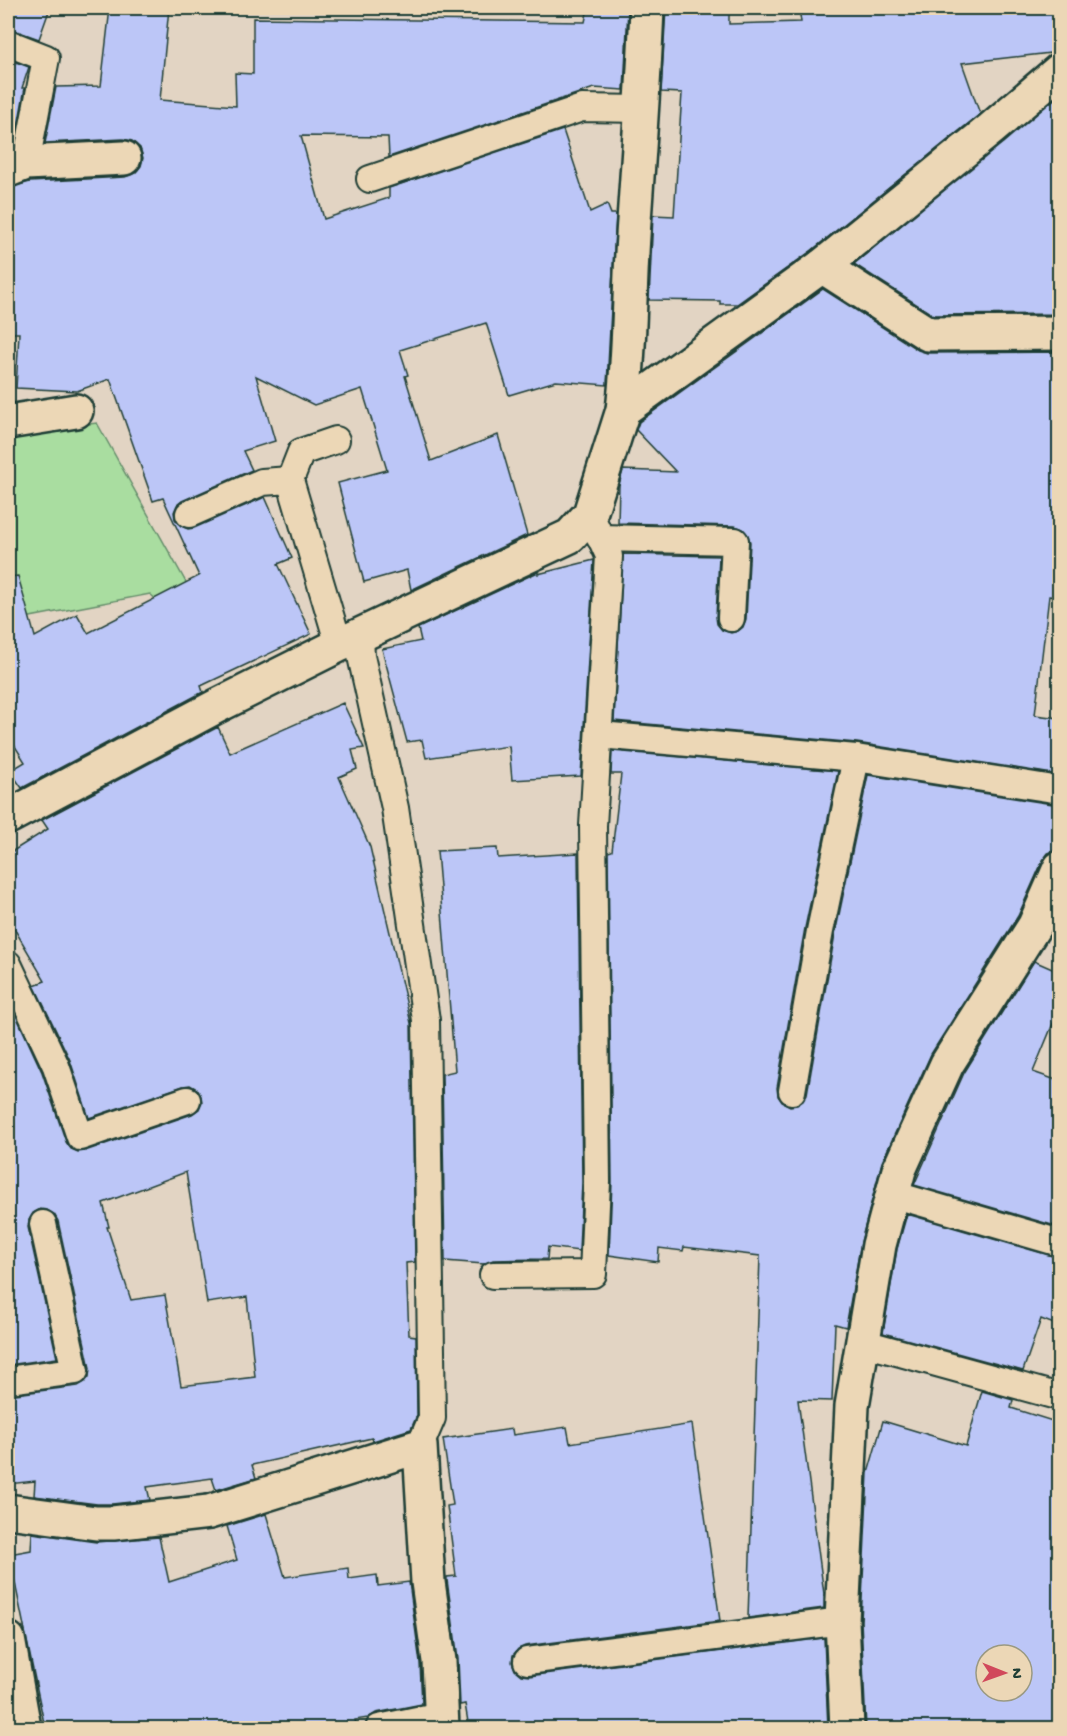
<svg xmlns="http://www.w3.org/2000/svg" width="1067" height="1736" font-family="'Gochi Hand',sans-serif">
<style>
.green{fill:#a9dda0;stroke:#648d6a;stroke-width:1.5}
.building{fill:#bcc6f7;stroke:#1f3d34;stroke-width:1.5;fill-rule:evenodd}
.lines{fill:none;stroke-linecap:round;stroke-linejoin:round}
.service-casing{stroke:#1f3d34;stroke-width:30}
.minor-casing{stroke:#1f3d34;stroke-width:38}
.service{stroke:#ecd7b6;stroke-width:26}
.minor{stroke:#ecd7b6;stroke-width:33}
</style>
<rect width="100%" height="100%" fill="#e2d4c3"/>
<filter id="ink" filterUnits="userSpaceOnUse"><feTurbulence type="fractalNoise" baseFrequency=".0167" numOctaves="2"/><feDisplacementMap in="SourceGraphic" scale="12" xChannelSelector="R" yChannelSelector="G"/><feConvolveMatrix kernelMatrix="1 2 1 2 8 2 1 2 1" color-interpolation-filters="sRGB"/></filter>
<g filter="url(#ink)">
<path class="green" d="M 97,423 L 188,586 L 158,601 L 150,594 L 9,621 L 8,434 Z"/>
<g class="building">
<path d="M 8,8 L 50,8 L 39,39 L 8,28 Z"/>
<path d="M 110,8 L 169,8 L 160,100 L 236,106 L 235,73 L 253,74 L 253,18 L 585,22 L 588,8 L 628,8 L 624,90 L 594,88 L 389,157 L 388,137 L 301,136 L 324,219 L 389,198 L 389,188 L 563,130 L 590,212 L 607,204 L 611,214 L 616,214 L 607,385 L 556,381 L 509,395 L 486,323 L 400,350 L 408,375 L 405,376 L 431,461 L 498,435 L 527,535 L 411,590 L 407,570 L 364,582 L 338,483 L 387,470 L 362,389 L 314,405 L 256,376 L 275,441 L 243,451 L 252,470 L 182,501 L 177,505 L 174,512 L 175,519 L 181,526 L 188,529 L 194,528 L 265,497 L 292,558 L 278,564 L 311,634 L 201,686 L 203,692 L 22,788 L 10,771 L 25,762 L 11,740 L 8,728 L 8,577 L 18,576 L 35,637 L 77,614 L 88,633 L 199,576 L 163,498 L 153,501 L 110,379 L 77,391 L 16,388 L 19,333 L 8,333 L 8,188 L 30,182 L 125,177 L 135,173 L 141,166 L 143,158 L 140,148 L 132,141 L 123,139 L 45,143 L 56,87 L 101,86 Z"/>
<path d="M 666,8 L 729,8 L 729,24 L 801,22 L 799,8 L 1059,8 L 1059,52 L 962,63 L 980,114 L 811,251 L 737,304 L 720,304 L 720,301 L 649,300 L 653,215 L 674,216 L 682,93 L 661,92 Z"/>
<path d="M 8,59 L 29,67 L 22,88 L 25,88 L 14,148 L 8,150 Z"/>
<path d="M 1059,95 L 1059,314 L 933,315 L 854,264 Z"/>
<path d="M 823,289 L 918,350 L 927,353 L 1059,352 L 1059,597 L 1049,596 L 1035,715 L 1059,718 L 1059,775 L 857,743 L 614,721 L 623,554 L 719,556 L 716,617 L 717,624 L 722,630 L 731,633 L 738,631 L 743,627 L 746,619 L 750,542 L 748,535 L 743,529 L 735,526 L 618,523 L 619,485 L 623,470 L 676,472 L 636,430 L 639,422 Z"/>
<path d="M 594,560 L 581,776 L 512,780 L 509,746 L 426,758 L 422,740 L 407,742 L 382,649 L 421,641 L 418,628 L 538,572 L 538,574 Z"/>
<path d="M 343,703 L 364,748 L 352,750 L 357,769 L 339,777 L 370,847 L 411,1023 L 415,1262 L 406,1263 L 409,1335 L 416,1336 L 417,1415 L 411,1429 L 373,1441 L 372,1438 L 252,1465 L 256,1478 L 216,1490 L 212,1478 L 147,1487 L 150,1500 L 112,1504 L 97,1504 L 34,1496 L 35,1481 L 8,1484 L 8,1395 L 78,1386 L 85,1382 L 89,1377 L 90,1368 L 58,1221 L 54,1214 L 47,1210 L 40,1209 L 33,1213 L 29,1220 L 28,1227 L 57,1358 L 8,1365 L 8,998 L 42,1072 L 66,1142 L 71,1149 L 78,1152 L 85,1151 L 192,1114 L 199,1109 L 202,1102 L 201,1096 L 197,1089 L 190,1085 L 183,1086 L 89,1118 L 70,1060 L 34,985 L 45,981 L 8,918 L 8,854 L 48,829 L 42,820 L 218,727 L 230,753 ZM 186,1172 L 207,1303 L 247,1297 L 255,1377 L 181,1386 L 165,1295 L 131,1300 L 107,1227 L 109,1227 L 103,1203 Z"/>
<path d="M 612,751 L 838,771 L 805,928 L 777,1088 L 778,1096 L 782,1102 L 790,1106 L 797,1105 L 803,1101 L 807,1094 L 835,934 L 868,775 L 1059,805 L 1059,844 L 1056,850 L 1048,853 L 1043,860 L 1018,916 L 931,1054 L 882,1162 L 861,1242 L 846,1327 L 835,1324 L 832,1401 L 798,1400 L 824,1594 L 824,1608 L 748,1618 L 760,1256 L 684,1247 L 683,1251 L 659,1248 L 658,1262 L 609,1255 L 612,1182 L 608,852 L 612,851 L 621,774 L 611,774 Z"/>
<path d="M 497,848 L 498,858 L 578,853 L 582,1182 L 579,1251 L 548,1247 L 547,1259 L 493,1260 L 484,1264 L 445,1261 L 442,1074 L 455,1071 L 437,851 Z"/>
<path d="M 1034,961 L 1059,972 L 1059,1009 L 1033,1072 L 1059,1081 L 1059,1227 L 914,1185 L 964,1073 Z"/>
<path d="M 907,1214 L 1059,1258 L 1059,1326 L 1041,1319 L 1023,1371 L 883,1333 L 897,1249 Z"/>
<path d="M 982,1391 L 1013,1400 L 1011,1408 L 1059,1423 L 1059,1728 L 866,1728 L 861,1621 L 868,1473 L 883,1421 L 966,1446 ZM 986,1655 L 1022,1655 L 1022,1691 L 986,1691 Z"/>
<path d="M 692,1424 L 720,1621 L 525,1646 L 518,1649 L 513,1655 L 512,1662 L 515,1670 L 521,1675 L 529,1676 L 824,1638 L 828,1728 L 469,1728 L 465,1704 L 460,1705 L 458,1659 L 447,1580 L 447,1577 L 456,1576 L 447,1506 L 453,1505 L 443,1439 L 512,1429 L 513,1435 L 567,1427 L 570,1443 Z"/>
<path d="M 266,1514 L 285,1577 L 348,1568 L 349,1579 L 377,1575 L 378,1586 L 409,1582 L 420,1663 L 422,1704 L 376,1713 L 368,1718 L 355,1720 L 356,1723 L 321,1728 L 45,1728 L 9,1554 L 31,1550 L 32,1533 L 96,1542 L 159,1537 L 169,1582 L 237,1560 L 227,1526 Z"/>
</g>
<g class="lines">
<g class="service-casing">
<g id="service">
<path d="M 8,43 L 46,58 L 26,163"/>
<path d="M 370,179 L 582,108 L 642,109"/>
<path d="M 336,440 L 301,452 L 290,480 L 339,645"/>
<path d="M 189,514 L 262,482 L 290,480"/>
<path d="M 600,538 L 735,541 L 731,618"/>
<path d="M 360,637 L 361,656 L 395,808 L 426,1020 L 432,1418 L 420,1446"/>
<path d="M 600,735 L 856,758 L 1060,790"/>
<path d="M 8,964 L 56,1066 L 80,1137 L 187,1100"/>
<path d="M 792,1091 L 820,931 L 856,758"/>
<path d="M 892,1194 L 1060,1243"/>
<path d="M 493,1275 L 593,1274 L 597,1182 L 593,826 L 609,556 L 590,514"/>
<path d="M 864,1343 L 1060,1397"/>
<path d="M 8,1380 L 75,1371 L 43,1224"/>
<path d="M 527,1661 L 842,1621"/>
<path d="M 379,1728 L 441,1715"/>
</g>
</g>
<g class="minor-casing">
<g id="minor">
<path d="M 8,170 L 26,163 L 124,158"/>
<path d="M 822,266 L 928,334 L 1060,333"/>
<path d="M 623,410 C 630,352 629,295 633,236 C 638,160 644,84 647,8"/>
<path d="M 8,422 L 76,411"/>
<path d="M 8,817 L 217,706 L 339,645 L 570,536 L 590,514 L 623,410 L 822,266 L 991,129 L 1060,70"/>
<path d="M 8,1511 L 96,1523 L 113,1523 L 209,1512 L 420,1446 L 428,1582 L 439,1661 L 442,1728"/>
<path d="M 8,1639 L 24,1728"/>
<path d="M 847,1728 L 842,1621 L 852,1406 L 879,1245 L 899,1170 L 947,1064 L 1035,925 L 1060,868"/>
</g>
</g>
<use href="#service" class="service"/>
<use href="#minor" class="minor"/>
</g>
</g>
<rect width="1067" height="1736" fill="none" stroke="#ecd7b6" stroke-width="30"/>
<rect x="15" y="15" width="1037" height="1706" fill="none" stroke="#1f3d34" stroke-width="2" filter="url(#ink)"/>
<g transform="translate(1004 1673) rotate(91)"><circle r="28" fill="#ecd7b6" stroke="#9a9982" stroke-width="1.5"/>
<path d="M0-4.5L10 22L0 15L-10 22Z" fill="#d1495b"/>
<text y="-9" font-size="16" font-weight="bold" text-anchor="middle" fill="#1f3d34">N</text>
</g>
</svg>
